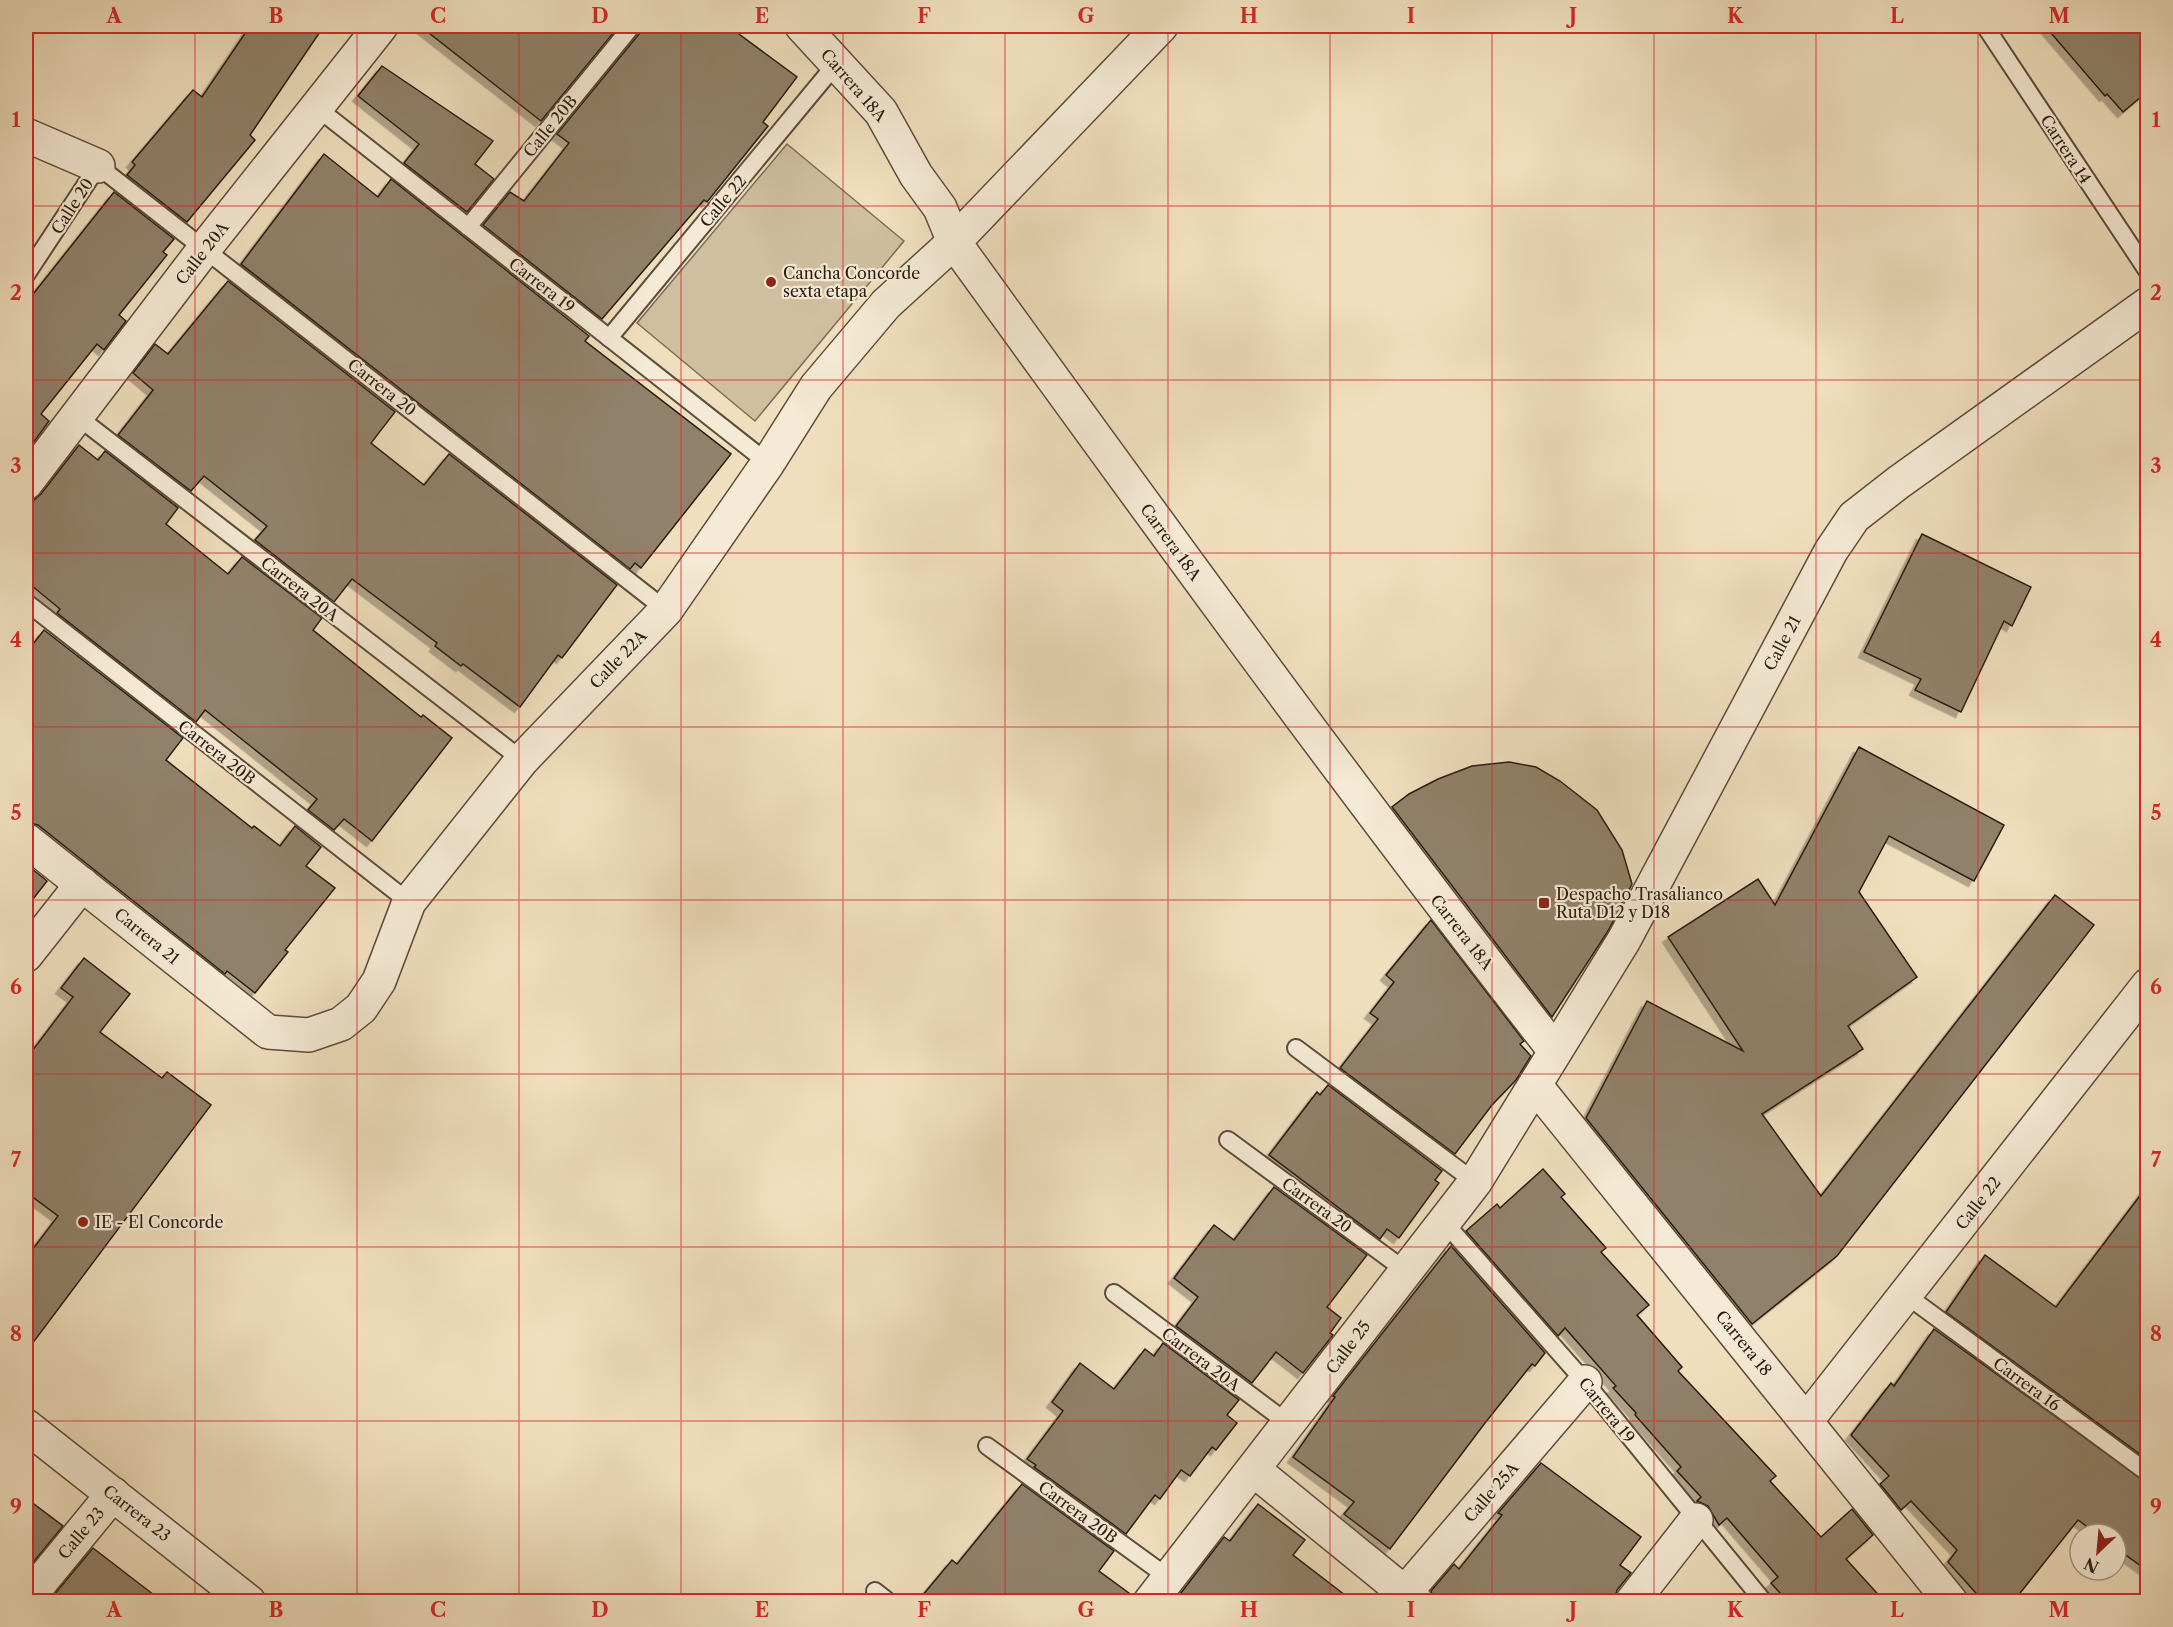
<svg xmlns="http://www.w3.org/2000/svg" width="2173" height="1627" font-family="'Libre Caslon Text',serif">
<style>
.green{fill:#cfbea0;stroke:#7d6c58;stroke-width:1.5}
.building{fill:#91816a;stroke:#2b1b10;stroke-width:1.5;filter:url(#shadow)}
.lines{fill:none;stroke-linecap:round;stroke-linejoin:round}
.service-casing{stroke:#5c4c3c;stroke-width:20}
.minor-casing{stroke:#5c4c3c;stroke-width:36}
.service{stroke:#f5ead5;stroke-width:16}
.minor{stroke:#f5ead5;stroke-width:33}
.grid{fill:none;stroke:#d62828;stroke-width:1.5;stroke-opacity:0.55}
.poi-dot{fill:#8f2418;stroke:#f5ead5;stroke-width:2}
.labels{text-anchor:middle;stroke-width:4.5;stroke-linejoin:round;paint-order:stroke}
.street-label{font-size:16px;fill:#2b1b10;stroke:#f5ead5}
.poi-label{font-size:16px;fill:#2b1b10;stroke:#f5ead5;text-anchor:start}
.neatline{fill:none;stroke:#d62828;stroke-width:2}
.grid-label{font-size:20px;text-anchor:middle;font-weight:bold;fill:#d62828}
</style>
<defs>
<filter id="shadow"><feDropShadow dx="-5.5" dy="5.5" stdDeviation="0" flood-color="#0004"/></filter>
</defs>
<rect width="100%" height="100%" fill="#f0dfbe"/>
<filter id="stains"><feTurbulence type="fractalNoise" baseFrequency=".00333" numOctaves="4"/><feColorMatrix values="0 0 0 0 .2 0 0 0 0 .09 0 0 0 0 .02 0 0 0 .5 -.17"/></filter>
<radialGradient id="worn" r=".72"><stop offset=".6" stop-color="#630" stop-opacity="0"/><stop offset="1" stop-color="#630" stop-opacity=".3"/></radialGradient>
<path class="green" d="M 787,144 L 904,241 L 755,421 L 637,323 Z"/>
<g class="building">
<path d="M 250,26 L 324,26 L 250,135 L 255,140 L 187,222 L 127,175 L 135,165 L 132,162 L 193,90 L 202,97 Z"/>
<path d="M 420,26 L 619,26 L 541,121 Z"/>
<path d="M 642,26 L 728,26 L 797,77 L 763,122 L 768,126 L 707,202 L 704,200 L 602,319 L 483,225 L 510,192 L 524,201 L 569,143 L 557,134 L 640,33 Z"/>
<path d="M 2045,26 L 2148,26 L 2148,91 L 2123,112 L 2107,94 L 2105,96 Z"/>
<path d="M 382,66 L 493,141 L 475,164 L 494,179 L 467,212 L 404,163 L 419,144 L 358,96 Z"/>
<path d="M 324,154 L 378,197 L 391,179 L 589,336 L 585,341 L 731,454 L 641,568 L 635,563 L 630,569 L 241,264 Z"/>
<path d="M 114,192 L 174,239 L 163,252 L 167,255 L 119,315 L 126,321 L 104,350 L 97,344 L 41,414 L 49,421 L 26,453 L 26,303 Z"/>
<path d="M 228,281 L 395,412 L 371,443 L 424,485 L 449,454 L 617,585 L 562,658 L 558,655 L 520,707 L 463,664 L 461,666 L 435,646 L 437,643 L 352,579 L 334,602 L 255,540 L 267,526 L 204,476 L 191,491 L 118,435 L 153,390 L 133,373 L 155,344 L 168,354 Z"/>
<path d="M 79,445 L 98,460 L 105,451 L 178,508 L 166,524 L 228,574 L 242,557 L 322,618 L 313,630 L 421,717 L 423,715 L 452,738 L 372,841 L 344,819 L 334,830 L 308,810 L 317,799 L 205,710 L 196,722 L 57,613 L 60,609 L 26,581 L 26,501 L 34,500 L 41,494 Z"/>
<path d="M 1922,534 L 2031,587 L 2012,626 L 2004,621 L 1961,712 L 1915,690 L 1921,679 L 1864,652 Z"/>
<path d="M 44,630 L 183,738 L 166,760 L 252,828 L 254,826 L 280,846 L 295,826 L 321,847 L 306,866 L 335,888 L 285,950 L 288,952 L 255,993 L 227,971 L 225,974 L 38,825 L 26,822 L 26,653 Z"/>
<path d="M 1859,747 L 2004,825 L 1974,881 L 1889,836 L 1859,892 L 1917,977 L 1848,1026 L 1863,1049 L 1762,1114 L 1821,1196 L 2055,895 L 2094,925 L 1837,1256 L 1752,1324 L 1586,1118 L 1647,1001 L 1743,1051 L 1668,937 L 1758,879 L 1775,905 Z"/>
<path d="M 1509,762 L 1536,767 L 1560,781 L 1597,810 L 1622,850 L 1632,884 L 1608,931 L 1552,1017 L 1392,807 L 1409,794 L 1438,779 L 1472,766 Z"/>
<path d="M 26,864 L 47,881 L 26,908 Z"/>
<path d="M 1431,920 L 1524,1041 L 1520,1044 L 1531,1056 L 1516,1080 L 1492,1105 L 1455,1154 L 1340,1068 L 1378,1019 L 1370,1013 L 1394,982 L 1386,975 Z"/>
<path d="M 84,958 L 130,994 L 100,1032 L 162,1078 L 167,1072 L 211,1105 L 26,1352 L 26,1258 L 58,1216 L 26,1192 L 26,1059 L 73,997 L 61,988 Z"/>
<path d="M 1328,1085 L 1442,1171 L 1435,1180 L 1439,1183 L 1399,1238 L 1387,1229 L 1380,1239 L 1269,1155 L 1317,1092 L 1320,1095 Z"/>
<path d="M 1543,1169 L 1565,1194 L 1561,1197 L 1606,1248 L 1601,1252 L 1649,1305 L 1637,1315 L 1682,1367 L 1678,1371 L 1776,1476 L 1770,1481 L 1821,1537 L 1852,1509 L 1873,1535 L 1846,1559 L 1885,1602 L 1788,1602 L 1771,1583 L 1778,1577 L 1727,1518 L 1719,1525 L 1708,1506 L 1697,1501 L 1701,1497 L 1677,1471 L 1681,1467 L 1635,1415 L 1636,1413 L 1613,1388 L 1616,1386 L 1565,1328 L 1558,1336 L 1466,1231 L 1497,1204 L 1500,1208 Z"/>
<path d="M 2148,1185 L 2148,1460 L 1946,1312 L 1985,1255 L 2056,1307 Z"/>
<path d="M 1274,1187 L 1367,1255 L 1327,1307 L 1341,1318 L 1330,1333 L 1333,1335 L 1303,1373 L 1276,1352 L 1252,1383 L 1176,1326 L 1198,1297 L 1174,1278 L 1214,1225 L 1234,1240 Z"/>
<path d="M 1451,1246 L 1545,1353 L 1535,1366 L 1532,1364 L 1485,1423 L 1390,1549 L 1344,1514 L 1354,1502 L 1293,1457 L 1335,1397 L 1333,1396 Z"/>
<path d="M 1934,1329 L 2148,1483 L 2148,1571 L 2116,1548 L 2116,1534 L 2097,1534 L 2078,1520 L 2013,1602 L 1984,1602 L 1948,1562 L 1957,1550 L 1911,1501 L 1901,1510 L 1880,1484 L 1889,1476 L 1851,1435 L 1891,1383 L 1894,1386 Z"/>
<path d="M 1163,1343 L 1239,1400 L 1227,1415 L 1237,1423 L 1216,1450 L 1212,1447 L 1190,1476 L 1181,1470 L 1160,1499 L 1155,1495 L 1126,1534 L 1034,1467 L 1036,1465 L 1027,1459 L 1063,1411 L 1052,1402 L 1080,1363 L 1114,1389 L 1145,1349 L 1154,1356 Z"/>
<path d="M 1541,1463 L 1641,1537 L 1620,1565 L 1631,1573 L 1617,1590 L 1614,1602 L 1434,1602 L 1431,1591 L 1454,1564 L 1459,1569 L 1502,1515 L 1498,1513 Z"/>
<path d="M 1022,1484 L 1114,1551 L 1099,1571 L 1133,1596 L 1132,1602 L 917,1602 L 952,1560 L 957,1564 Z"/>
<path d="M 26,1498 L 63,1526 L 26,1571 Z"/>
<path d="M 1258,1504 L 1305,1540 L 1293,1555 L 1354,1602 L 1174,1602 L 1224,1537 L 1230,1541 Z"/>
<path d="M 93,1548 L 163,1602 L 49,1601 Z"/>
</g>
<g class="lines">
<g class="service-casing">
<g id="service">
<path d="M 1985,26 L 2148,272"/>
<path d="M 316,107 L 768,463"/>
<path d="M 468,227 L 632,26"/>
<path d="M 26,275 L 98,166 L 666,610"/>
<path d="M 609,338 L 836,64"/>
<path d="M 78,417 L 522,760"/>
<path d="M 26,602 L 409,902"/>
<path d="M 1296,1048 L 1475,1182"/>
<path d="M 1228,1140 L 1406,1271"/>
<path d="M 1445,1223 L 1585,1382 L 1764,1602"/>
<path d="M 1114,1293 L 1289,1424"/>
<path d="M 1906,1295 L 2148,1473"/>
<path d="M 987,1446 L 1169,1578"/>
<path d="M 875,1591 L 889,1602"/>
</g>
</g>
<g class="minor-casing">
<g id="minor">
<path d="M 802,26 L 881,112 L 916,175 L 940,208 L 954,242 C 1151,514 1348,786 1555,1051"/>
<path d="M 26,135 L 98,166"/>
<path d="M 26,483 L 205,248 L 381,26"/>
<path d="M 26,840 L 268,1032 L 309,1035 L 341,1024 L 361,1008 L 379,981 L 409,902 L 522,760 L 666,610 L 768,463 L 816,387 L 886,304 L 954,242 L 1161,26"/>
<path d="M 26,955 L 82,884"/>
<path d="M 1535,1085 L 1951,1602"/>
<path d="M 1807,1420 L 2148,985"/>
<path d="M 26,1426 L 249,1602"/>
<path d="M 1254,1470 L 1416,1602"/>
<path d="M 26,1600 L 113,1494"/>
<path d="M 1150,1602 L 1475,1182 L 1624,940 L 1831,551 L 1854,517 L 1899,482 L 2148,304"/>
<path d="M 1397,1602 L 1585,1382"/>
<path d="M 1632,1602 L 1696,1520"/>
</g>
</g>
<use href="#service" class="service"/>
<use href="#minor" class="minor"/>
</g>
<path class="grid" d="M 195,26 L 195,1602M 357,26 L 357,1602M 519,26 L 519,1602M 681,26 L 681,1602M 843,26 L 843,1602M 1005,26 L 1005,1602M 1168,26 L 1168,1602M 1330,26 L 1330,1602M 1492,26 L 1492,1602M 1654,26 L 1654,1602M 1816,26 L 1816,1602M 1978,26 L 1978,1602M 26,206 L 2148,206M 26,380 L 2148,380M 26,553 L 2148,553M 26,727 L 2148,727M 26,900 L 2148,900M 26,1074 L 2148,1074M 26,1247 L 2148,1247M 26,1421 L 2148,1421"/>
<g class="poi-dot">
<circle cx="771" cy="282" r="6"/>
<rect x="1538" y="897" width="12" height="12" rx="3"/>
<circle cx="83" cy="1222" r="6"/>
</g>
<g class="labels">
<g class="street-label">
<text transform="translate(854 85) rotate(49)" y="6">Carrera 18A</text>
<text transform="translate(550 126) rotate(-51)" y="6">Calle 20B</text>
<text transform="translate(2066 149) rotate(57)" y="6">Carrera 14</text>
<text transform="translate(723 201) rotate(-50)" y="6">Calle 22</text>
<text transform="translate(72 206) rotate(-57)" y="6">Calle 20</text>
<text transform="translate(202 253) rotate(-52)" y="6">Calle 20A</text>
<text transform="translate(542 285) rotate(38)" y="6">Carrera 19</text>
<text transform="translate(382 387) rotate(38)" y="6">Carrera 20</text>
<text transform="translate(1171 542) rotate(54)" y="6">Carrera 18A</text>
<text transform="translate(300 589) rotate(38)" y="6">Carrera 20A</text>
<text transform="translate(1782 643) rotate(-62)" y="6">Calle 21</text>
<text transform="translate(618 659) rotate(-46)" y="6">Calle 22A</text>
<text transform="translate(217 752) rotate(38)" y="6">Carrera 20B</text>
<text transform="translate(1462 932) rotate(52)" y="6">Carrera 18A</text>
<text transform="translate(147 936) rotate(39)" y="6">Carrera 21</text>
<text transform="translate(1978 1203) rotate(-52)" y="6">Calle 22</text>
<text transform="translate(1317 1205) rotate(36)" y="6">Carrera 20</text>
<text transform="translate(1744 1343) rotate(51)" y="6">Carrera 18</text>
<text transform="translate(1348 1347) rotate(-53)" y="6">Calle 25</text>
<text transform="translate(1201 1359) rotate(37)" y="6">Carrera 20A</text>
<text transform="translate(2027 1384) rotate(36)" y="6">Carrera 16</text>
<text transform="translate(1607 1410) rotate(51)" y="6">Carrera 19</text>
<text transform="translate(1491 1492) rotate(-49)" y="6">Calle 25A</text>
<text transform="translate(1078 1512) rotate(36)" y="6">Carrera 20B</text>
<text transform="translate(137 1513) rotate(38)" y="6">Carrera 23</text>
<text transform="translate(81 1533) rotate(-50)" y="6">Calle 23</text>
</g>
<g class="poi-label">
<text x="783" y="279">Cancha Concorde<tspan x="783" dy="18">sexta etapa</tspan></text>
<text x="1556" y="900">Despacho Trasalianco<tspan x="1556" dy="18">Ruta D12 y D18</tspan></text>
<text x="95" y="1228">IE - El Concorde</text>
</g>
</g>
<rect width="2173" height="1627" fill="none" stroke="#f0dfbe" stroke-width="66"/>
<g transform="translate(2098 1552) rotate(206)"><circle r="28" fill="#f5ead5" stroke="#a49786" stroke-width="1.5"/>
<path d="M0-4.5L10 22L0 15L-10 22Z" fill="#8f2418"/>
<text y="-9" font-size="16" font-weight="bold" text-anchor="middle" fill="#2b1b10">N</text>
</g>
<rect x="33" y="33" width="2107" height="1561" class="neatline"/>
<g class="grid-label">
<text x="114" y="23">A</text>
<text x="276" y="23">B</text>
<text x="438" y="23">C</text>
<text x="600" y="23">D</text>
<text x="762" y="23">E</text>
<text x="924" y="23">F</text>
<text x="1086" y="23">G</text>
<text x="1249" y="23">H</text>
<text x="1411" y="23">I</text>
<text x="1573" y="23">J</text>
<text x="1735" y="23">K</text>
<text x="1897" y="23">L</text>
<text x="2059" y="23">M</text>
<text x="16" y="127">1</text>
<text x="2156" y="127">1</text>
<text x="16" y="300">2</text>
<text x="2156" y="300">2</text>
<text x="16" y="473">3</text>
<text x="2156" y="473">3</text>
<text x="16" y="647">4</text>
<text x="2156" y="647">4</text>
<text x="16" y="820">5</text>
<text x="2156" y="820">5</text>
<text x="16" y="994">6</text>
<text x="2156" y="994">6</text>
<text x="16" y="1167">7</text>
<text x="2156" y="1167">7</text>
<text x="16" y="1341">8</text>
<text x="2156" y="1341">8</text>
<text x="16" y="1514">9</text>
<text x="2156" y="1514">9</text>
<text x="114" y="1617">A</text>
<text x="276" y="1617">B</text>
<text x="438" y="1617">C</text>
<text x="600" y="1617">D</text>
<text x="762" y="1617">E</text>
<text x="924" y="1617">F</text>
<text x="1086" y="1617">G</text>
<text x="1249" y="1617">H</text>
<text x="1411" y="1617">I</text>
<text x="1573" y="1617">J</text>
<text x="1735" y="1617">K</text>
<text x="1897" y="1617">L</text>
<text x="2059" y="1617">M</text>
</g>
<rect width="100%" height="100%" filter="url(#stains)"/>
<rect width="100%" height="100%" fill="url(#worn)"/>
</svg>
